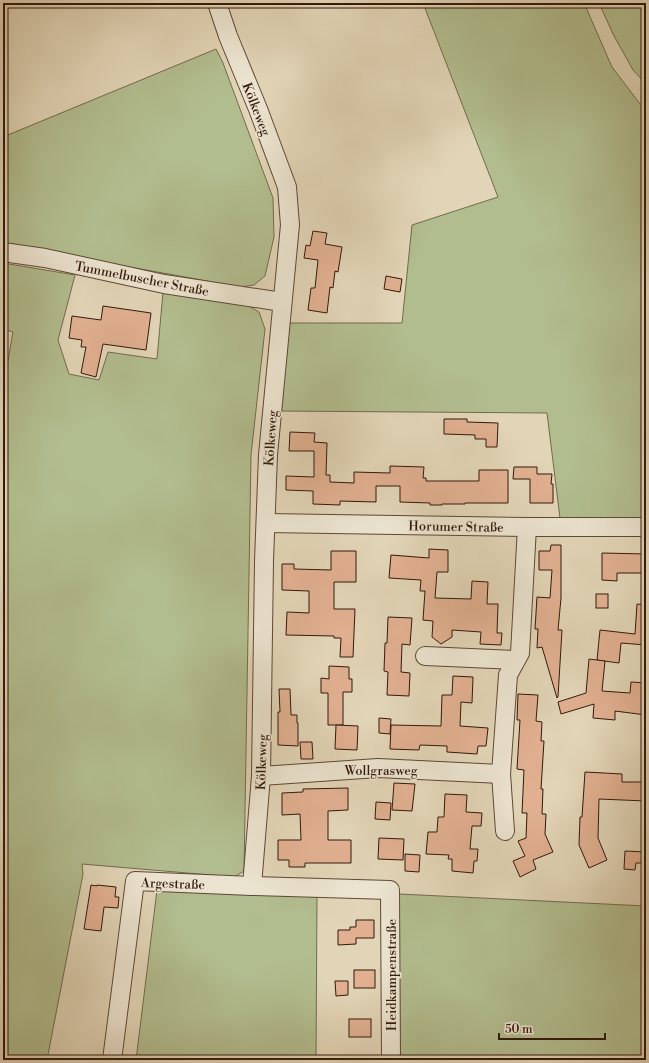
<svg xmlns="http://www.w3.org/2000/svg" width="649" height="1063" font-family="'Libre Bodoni',serif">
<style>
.green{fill:#b2bd8f;stroke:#726b4d}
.building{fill:#e1b091;stroke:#32190b}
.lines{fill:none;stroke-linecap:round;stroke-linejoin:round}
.minor-casing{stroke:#5e4836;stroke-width:20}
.minor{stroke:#ece4d0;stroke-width:18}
.labels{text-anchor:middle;stroke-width:3;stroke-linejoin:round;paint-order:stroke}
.street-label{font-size:13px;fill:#32190b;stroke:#ece4d0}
</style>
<rect width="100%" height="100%" fill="#e2d5b7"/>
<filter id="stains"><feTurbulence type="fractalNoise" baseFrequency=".005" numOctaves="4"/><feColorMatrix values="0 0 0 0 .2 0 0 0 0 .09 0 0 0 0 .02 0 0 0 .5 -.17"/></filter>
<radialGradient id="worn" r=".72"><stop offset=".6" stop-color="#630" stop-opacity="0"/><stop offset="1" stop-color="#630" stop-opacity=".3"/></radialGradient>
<g class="green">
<path d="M 423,3 L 584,3 L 612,67 L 640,104 L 646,108 L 646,518 L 560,518 L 547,413 L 277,411 L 287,323 L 402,323 L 412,225 L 498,197 Z"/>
<path d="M 599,3 L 646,3 L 646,84 L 633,70 L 613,34 Z"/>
<path d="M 216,49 L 223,63 L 273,198 L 274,237 L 265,276 L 254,285 L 240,287 L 3,244 L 3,137 Z"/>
<path d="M 3,263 L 75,275 L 58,340 L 69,374 L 99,380 L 108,352 L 157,359 L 163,292 L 249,306 L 259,312 L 265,329 L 251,455 L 244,871 L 234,877 L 82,864 L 83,874 L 47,1060 L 3,1060 L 3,389 L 13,332 L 3,329 Z"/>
<path d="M 157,890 L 317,896 L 316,1060 L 136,1060 Z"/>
<path d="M 399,894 L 646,906 L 646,1060 L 398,1060 Z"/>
</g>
<g class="building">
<path d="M 313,231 L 327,233 L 325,244 L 342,247 L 338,272 L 335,271 L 333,288 L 330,287 L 327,313 L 308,310 L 311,288 L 315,288 L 318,260 L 304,258 L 306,245 L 310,246 Z"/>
<path d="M 386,276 L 402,279 L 400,292 L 384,289 Z"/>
<path d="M 103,306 L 151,313 L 146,350 L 103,344 L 96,377 L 81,373 L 86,347 L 81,347 L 82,340 L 69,338 L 72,316 L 101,320 Z"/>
<path d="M 444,419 L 467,419 L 467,422 L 498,423 L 497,447 L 486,447 L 486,439 L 475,439 L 475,435 L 444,434 Z"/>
<path d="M 290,432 L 315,433 L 314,442 L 327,443 L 326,475 L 330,475 L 330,482 L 354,483 L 354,472 L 390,473 L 390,466 L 424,467 L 423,478 L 426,478 L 426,481 L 479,481 L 479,470 L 508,470 L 508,503 L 465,503 L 465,504 L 442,504 L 442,505 L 430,505 L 430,503 L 400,502 L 400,486 L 376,486 L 376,502 L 340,501 L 340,505 L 313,504 L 313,491 L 286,490 L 286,476 L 314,477 L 314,451 L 289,451 Z"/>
<path d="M 514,467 L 537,467 L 537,474 L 552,474 L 551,484 L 553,484 L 553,503 L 530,503 L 530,479 L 513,479 Z"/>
<path d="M 551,545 L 561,545 L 561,598 L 558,630 L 562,630 L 558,697 L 557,698 L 542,647 L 537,648 L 538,629 L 535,629 L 537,597 L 550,598 L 552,570 L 539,570 L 539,551 L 550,551 Z"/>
<path d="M 429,549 L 448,550 L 448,572 L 437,572 L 435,598 L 471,599 L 472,581 L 488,582 L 487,604 L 498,604 L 497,633 L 502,633 L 501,645 L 480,644 L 481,632 L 452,630 L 452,637 L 441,644 L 432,637 L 433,621 L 423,620 L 425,591 L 420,591 L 421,580 L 389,578 L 391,555 L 429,558 Z"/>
<path d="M 331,551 L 356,551 L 356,582 L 334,582 L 334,609 L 355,609 L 353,657 L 340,657 L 341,638 L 334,638 L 334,636 L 286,635 L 287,612 L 309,613 L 309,591 L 282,590 L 282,564 L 294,564 L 294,569 L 331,570 Z"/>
<path d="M 602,553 L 646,554 L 646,573 L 617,573 L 617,581 L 602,580 Z"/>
<rect x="596" y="594" width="12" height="14"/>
<path d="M 637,604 L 646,605 L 646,645 L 621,643 L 619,663 L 597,660 L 600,630 L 635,634 Z"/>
<path d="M 388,617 L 412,618 L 410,645 L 402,644 L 401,672 L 410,673 L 409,696 L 387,695 L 388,672 L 384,671 L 385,643 L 387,643 Z"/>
<path d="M 589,659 L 605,661 L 602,691 L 630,693 L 631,682 L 646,683 L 646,715 L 615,711 L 615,720 L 593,718 L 594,704 L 561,714 L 558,702 L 586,693 Z"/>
<path d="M 329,666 L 349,667 L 349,679 L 352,679 L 352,692 L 343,692 L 343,725 L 328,725 L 328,693 L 321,693 L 321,678 L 329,679 Z"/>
<path d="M 453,676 L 473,677 L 472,703 L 461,702 L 460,726 L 488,728 L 486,746 L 478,746 L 477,754 L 447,752 L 447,746 L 420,745 L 419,750 L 390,749 L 391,725 L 441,726 L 442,695 L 452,695 Z"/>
<path d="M 279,689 L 290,689 L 291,715 L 297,715 L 297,723 L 298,723 L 298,746 L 278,745 L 278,712 L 280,712 Z"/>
<path d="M 518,694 L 538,695 L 536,721 L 542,722 L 541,741 L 544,741 L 541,789 L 543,789 L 542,814 L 546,814 L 545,834 L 553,852 L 533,860 L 536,869 L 520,877 L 513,861 L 525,856 L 518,841 L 526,838 L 527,813 L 522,813 L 524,770 L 517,769 L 520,720 L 517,720 Z"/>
<path d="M 379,718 L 391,719 L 390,734 L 379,733 Z"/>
<path d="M 336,725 L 358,726 L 357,750 L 335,749 Z"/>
<path d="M 300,742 L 312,742 L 313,759 L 301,759 Z"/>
<path d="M 585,772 L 622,774 L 622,782 L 646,782 L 646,801 L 599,799 L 598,838 L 607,860 L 589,868 L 579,845 L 580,817 L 582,817 Z"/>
<path d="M 394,783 L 415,784 L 412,811 L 392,810 Z"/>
<path d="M 348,788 L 348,810 L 328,811 L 328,840 L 351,840 L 351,863 L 305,863 L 305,867 L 289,867 L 289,860 L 278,860 L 278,840 L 301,840 L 300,814 L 282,815 L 282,793 L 303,792 L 303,789 Z"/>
<path d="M 445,794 L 467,795 L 466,812 L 482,813 L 481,826 L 472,826 L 470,849 L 478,849 L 477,861 L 474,861 L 473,873 L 452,871 L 452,859 L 448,859 L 449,855 L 426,854 L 428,832 L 437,832 L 438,817 L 444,817 Z"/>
<path d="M 376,802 L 391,803 L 390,820 L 375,819 Z"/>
<path d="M 379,838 L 404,839 L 403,860 L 378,859 Z"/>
<path d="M 625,851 L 646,852 L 646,863 L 636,863 L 635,870 L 624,869 Z"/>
<path d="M 405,854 L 420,855 L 419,872 L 405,871 Z"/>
<path d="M 91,885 L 97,886 L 97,885 L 116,887 L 115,897 L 119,897 L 118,908 L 104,907 L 101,931 L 84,929 Z"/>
<path d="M 356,920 L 374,920 L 374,938 L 356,938 L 356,944 L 338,945 L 338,930 L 350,930 L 350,927 L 356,927 Z"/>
<rect x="354" y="970" width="21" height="18"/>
<path d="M 335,981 L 348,981 L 348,995 L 336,996 Z"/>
<rect x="349" y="1019" width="22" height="18"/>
</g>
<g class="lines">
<g class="minor-casing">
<g id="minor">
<path d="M 217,3 L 228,36 L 258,109 L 287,187 L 290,225 L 268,455 L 264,561 L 261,776 L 252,886"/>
<path d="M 3,252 L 45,258 L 164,284 L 282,302"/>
<path d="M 266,523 L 527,527 L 646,527"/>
<path d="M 425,656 L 516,660"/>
<path d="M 501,774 L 505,831"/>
<path d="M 261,776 L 378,768 L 501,774 L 508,675 L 520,653 L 527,527"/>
<path d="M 112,1060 L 135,881 L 252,886 L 390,890 L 391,1060"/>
</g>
</g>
<use href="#minor" class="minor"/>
</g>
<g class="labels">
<g class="street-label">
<text transform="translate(257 109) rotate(69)" y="5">Kölkeweg</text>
<text transform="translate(142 278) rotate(11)" y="5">Tummelbuscher Straße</text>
<text transform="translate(270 438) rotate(-86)" y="5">Kölkeweg</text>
<text transform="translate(456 526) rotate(1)" y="5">Horumer Straße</text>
<text transform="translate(261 762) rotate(-88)" y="5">Kölkeweg</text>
<text x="381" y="775">Wollgrasweg</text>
<text transform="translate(173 883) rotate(2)" y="5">Argestraße</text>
<text transform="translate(391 975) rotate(-90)" y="5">Heidkampenstraße</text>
</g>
</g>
<rect width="649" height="1063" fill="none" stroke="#e2d5b7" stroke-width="16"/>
<rect x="4" y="4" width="641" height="1055" fill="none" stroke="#32190b" stroke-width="2"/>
<rect x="8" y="8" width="633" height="1047" fill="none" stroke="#32190b"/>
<path d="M499 1033v6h106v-6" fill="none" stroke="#32190b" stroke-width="2"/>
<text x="505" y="1033" font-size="12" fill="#32190b" stroke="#ece4d0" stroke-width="3" paint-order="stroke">50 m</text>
<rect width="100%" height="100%" filter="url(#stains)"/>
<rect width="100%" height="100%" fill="url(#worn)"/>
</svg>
